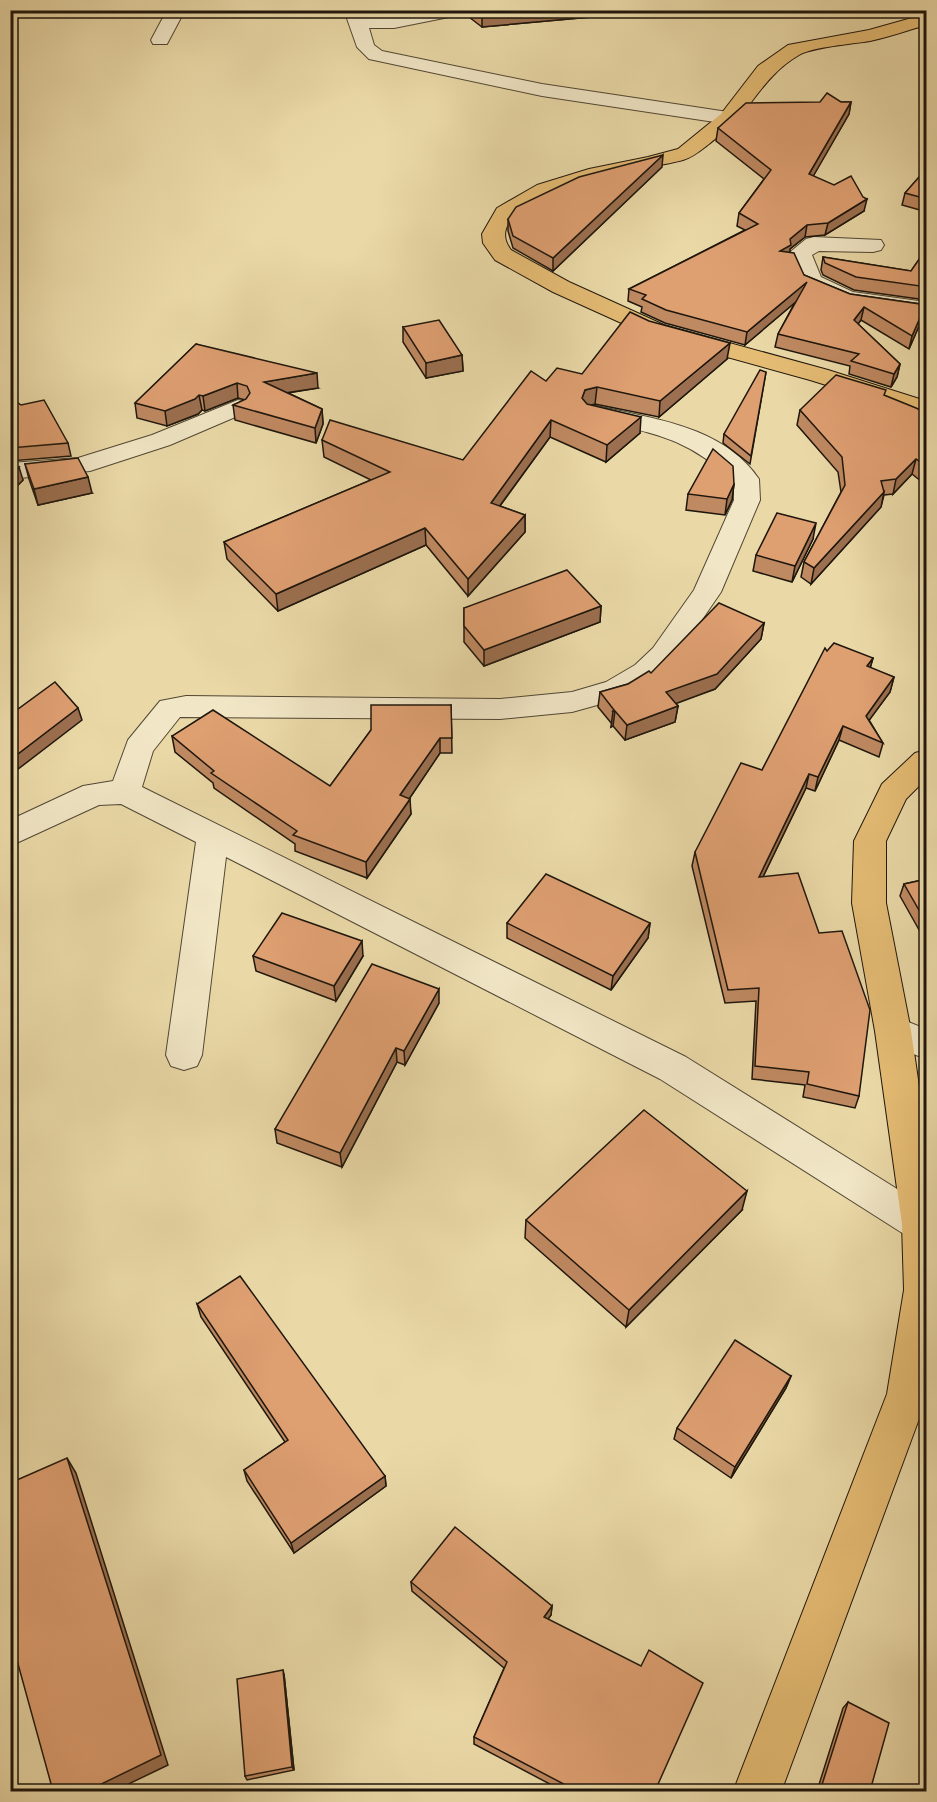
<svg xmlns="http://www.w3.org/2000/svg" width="937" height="1802" font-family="'IM FELL Double Pica',serif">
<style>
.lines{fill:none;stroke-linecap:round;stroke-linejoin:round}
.minor-casing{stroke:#514733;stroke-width:2}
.highway-casing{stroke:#1e160c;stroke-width:2}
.minor{fill:#f1e6c6;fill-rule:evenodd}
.highway{fill:#e5bc74;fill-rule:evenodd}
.wall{fill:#bf8961;stroke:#1e160c;stroke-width:1.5}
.shaded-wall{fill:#9b6f4f;stroke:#1e160c;stroke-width:1.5}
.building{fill:#de9f71;stroke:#1e160c;stroke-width:1.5}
</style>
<rect width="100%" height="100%" fill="#ead9a7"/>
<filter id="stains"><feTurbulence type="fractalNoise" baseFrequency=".00333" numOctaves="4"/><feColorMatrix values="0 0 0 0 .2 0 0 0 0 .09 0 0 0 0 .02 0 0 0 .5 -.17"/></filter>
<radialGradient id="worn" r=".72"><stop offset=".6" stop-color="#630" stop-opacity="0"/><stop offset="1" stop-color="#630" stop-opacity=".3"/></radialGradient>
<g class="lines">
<g class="minor-casing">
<g id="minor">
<path d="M 167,10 L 185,10 L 167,44 L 153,44 L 151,40 Z"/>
<path d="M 344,10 L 362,10 L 365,18 L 394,18 L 429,10 L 468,10 L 459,15 L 394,28 L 369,28 L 374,45 L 382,51 L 542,84 L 728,112 L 735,114 L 738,118 L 735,122 L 728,124 L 542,96 L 369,59 L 357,47 Z"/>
<path d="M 814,237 L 881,240 L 884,245 L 881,250 L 873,252 L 819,251 L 812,255 L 821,277 L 853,292 L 926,302 L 926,316 L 848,305 L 803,286 L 789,253 L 806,239 Z"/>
<path d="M 238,400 L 247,402 L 250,407 L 247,412 L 170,445 L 90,471 L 10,479 L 10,463 L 78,458 L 152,435 Z"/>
<path d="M 597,406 C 654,419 723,426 759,479 L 760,500 L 721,592 L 673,662 L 655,679 L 626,697 L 572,712 L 500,719 L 180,717 L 153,751 L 142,787 L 686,1057 L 926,1207 L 926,1239 L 921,1241 L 907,1236 L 660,1079 L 226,857 L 202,1055 L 197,1066 L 184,1070 L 171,1066 L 166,1055 L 196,842 L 121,804 L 99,805 L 10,846 L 10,820 L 83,786 L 113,781 L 128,740 L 160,701 L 186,696 L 500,699 L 572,692 L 606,682 L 635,665 L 653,648 L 694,590 L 734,500 L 733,481 C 683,434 651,434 588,418 L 585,413 L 588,408 Z"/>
<path d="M 893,1016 L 926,1029 L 926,1059 L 881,1041 L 875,1031 L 881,1021 Z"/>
</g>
</g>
<g class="highway-casing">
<g id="highway">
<path d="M 926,14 L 926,25 C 908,30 889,37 870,41 C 852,44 812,47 799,55 C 771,71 757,96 737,120 C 729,129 718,136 709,144 C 700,151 693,157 683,160 C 654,168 470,196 511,250 L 569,282 L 664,325 L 828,370 L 926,401 L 926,416 L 810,380 L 648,335 L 553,292 L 495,260 L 483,243 L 482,234 L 497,208 L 537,185 L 589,169 L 648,157 L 678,149 L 721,114 L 758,66 L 788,45 L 869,30 Z"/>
<path d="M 926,750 L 926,779 L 906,799 L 886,841 L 886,903 L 911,1031 L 926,1135 L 926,1400 L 781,1792 L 733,1792 L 887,1394 L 904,1290 L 902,1224 L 875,1031 L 852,903 L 854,841 L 882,784 L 915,753 Z"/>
</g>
</g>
<use href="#minor" class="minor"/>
<use href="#highway" class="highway"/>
</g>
<g class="wall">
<path d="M 465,10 L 613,10 L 613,15 L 482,27 L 465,14 Z"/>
<path d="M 841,102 L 851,102 L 849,114 L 813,176 L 864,211 L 825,235 L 805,237 L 790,249 L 789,253 L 804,275 L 850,294 L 927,305 L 927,327 L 919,326 L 909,349 L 861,320 L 858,324 L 900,364 L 897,377 L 891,387 L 849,374 L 850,366 L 775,347 L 778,334 L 795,302 L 745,345 L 665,323 L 641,312 L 642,307 L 628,301 L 629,289 L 745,230 L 737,226 L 739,213 L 764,179 L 716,141 L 718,128 Z"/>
<path d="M 662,167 L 553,271 L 513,248 L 508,231 L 508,219 Z"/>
<path d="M 927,168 L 927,212 L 902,205 L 905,193 Z"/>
<path d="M 927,248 L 927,301 L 926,300 L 854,290 L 823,275 L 821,270 L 823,257 L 911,271 Z"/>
<path d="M 403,327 L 462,355 L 463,371 L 426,378 L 403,342 Z"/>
<path d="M 196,344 L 318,388 L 288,393 L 322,409 L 323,424 L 316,443 L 235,420 L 233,405 L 245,400 L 238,398 L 205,411 L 202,410 L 198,414 L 167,426 L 137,418 L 135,403 Z"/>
<path d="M 727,359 L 659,417 L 595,404 L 592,405 L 640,433 L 606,462 L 550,437 L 500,506 L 525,515 L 525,532 L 468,596 L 426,545 L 278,611 L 227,559 L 224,542 L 371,480 L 324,457 L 322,440 L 463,460 L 546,381 L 582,374 Z"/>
<path d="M 766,372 L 750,464 L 723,443 L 724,434 Z"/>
<path d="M 885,396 L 927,413 L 927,486 L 912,474 L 893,494 L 884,495 L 881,507 L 811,584 L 801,577 L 804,562 L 841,492 L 838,472 L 797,425 L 800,410 Z"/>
<path d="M 10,397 L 68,443 L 71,456 L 10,461 Z"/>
<path d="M 25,464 L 92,493 L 38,505 L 29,479 Z"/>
<path d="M 10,467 L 23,480 L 15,488 L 10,488 Z"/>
<path d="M 734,484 L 732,500 L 725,515 L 686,510 L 688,494 Z"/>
<path d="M 813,539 L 792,582 L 753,571 L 756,555 Z"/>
<path d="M 601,606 L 600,622 L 484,666 L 464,642 L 464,608 Z"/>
<path d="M 764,623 L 761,639 L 715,689 L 675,703 L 678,706 L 675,722 L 625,740 L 613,726 L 611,727 L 612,724 L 598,707 L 600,692 L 628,684 Z"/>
<path d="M 827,651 L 873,658 L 870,668 L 894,677 L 890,692 L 869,720 L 883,743 L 879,757 L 839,740 L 815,791 L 806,788 L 763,877 L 859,1096 L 855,1108 L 803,1097 L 805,1085 L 752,1079 L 756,1001 L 725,1003 L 692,866 L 695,852 L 762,770 Z"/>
<path d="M 451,705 L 452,753 L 440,753 L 409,799 L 411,814 L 367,878 L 295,851 L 295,844 L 214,788 L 213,783 L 175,752 L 172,736 L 330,786 L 371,730 Z"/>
<path d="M 927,879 L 927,944 L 900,896 L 904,884 Z"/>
<path d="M 507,923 L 650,923 L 648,938 L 611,990 L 507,938 Z"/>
<path d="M 253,956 L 363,956 L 336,1001 L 256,971 Z"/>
<path d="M 439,1003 L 405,1065 L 397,1062 L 342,1167 L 277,1143 L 275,1129 Z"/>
<path d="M 742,1210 L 626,1327 L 525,1238 L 526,1220 Z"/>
<path d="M 197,1304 L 385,1476 L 386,1486 L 294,1553 L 247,1481 L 244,1470 L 285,1442 L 201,1317 Z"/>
<path d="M 791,1376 L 786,1388 L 731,1478 L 674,1439 L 677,1428 Z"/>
<path d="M 411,1582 L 552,1606 L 551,1615 L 548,1619 L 655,1791 L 563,1791 L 474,1744 L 474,1737 L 504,1668 L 412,1591 Z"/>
<path d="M 284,1674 L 294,1770 L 247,1780 L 245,1776 Z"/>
<path d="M 848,1702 L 870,1791 L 817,1791 L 843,1708 Z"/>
</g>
<g class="shaded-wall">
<path d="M 548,10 L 613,10 L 613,15 L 482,27 L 482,17 Z"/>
<path d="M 851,102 L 849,114 L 807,187 L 809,174 Z"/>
<path d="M 663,155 L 662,167 L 553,271 L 553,258 Z"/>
<path d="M 867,199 L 864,211 L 825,235 L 828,223 Z"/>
<path d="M 807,225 L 805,237 L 790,249 L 789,258 L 780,251 L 790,239 Z"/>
<path d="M 807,282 L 804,295 L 745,345 L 747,332 Z"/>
<path d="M 864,307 L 861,320 L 851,333 L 854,320 Z"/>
<path d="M 922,313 L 919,326 L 909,349 L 912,336 Z"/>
<path d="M 730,343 L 727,359 L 659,417 L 660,401 Z"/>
<path d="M 462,355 L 463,371 L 426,378 L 426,363 Z"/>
<path d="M 900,364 L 897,377 L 891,387 L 894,374 Z"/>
<path d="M 317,373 L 318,388 L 265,396 L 264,382 Z"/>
<path d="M 237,383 L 238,398 L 205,411 L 203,396 Z"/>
<path d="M 597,387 L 595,404 L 584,407 L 582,398 L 585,390 Z"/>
<path d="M 199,395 L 202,410 L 198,414 L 167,426 L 165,411 Z"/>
<path d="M 322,409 L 323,424 L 316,443 L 315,428 Z"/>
<path d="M 641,417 L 640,433 L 606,462 L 607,445 Z"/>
<path d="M 551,420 L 550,437 L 490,519 L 491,503 Z"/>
<path d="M 916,459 L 912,474 L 893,494 L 896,479 Z"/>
<path d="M 19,467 L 23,480 L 15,488 L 11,475 Z"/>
<path d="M 88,477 L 92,493 L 38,505 L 34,489 Z"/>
<path d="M 734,484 L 732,500 L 725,515 L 727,499 Z"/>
<path d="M 884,492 L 881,507 L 811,584 L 814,568 Z"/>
<path d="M 525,515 L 525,532 L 468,596 L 468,579 Z"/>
<path d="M 816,523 L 813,539 L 792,582 L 795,566 Z"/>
<path d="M 425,528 L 426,545 L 278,611 L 276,594 Z"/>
<path d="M 601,606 L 600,622 L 484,666 L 484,650 Z"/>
<path d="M 764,623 L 761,639 L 715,689 L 664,708 L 666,692 Z"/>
<path d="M 873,658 L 869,672 L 867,666 Z"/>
<path d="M 894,677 L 890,692 L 862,730 L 866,716 Z"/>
<path d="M 678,706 L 675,722 L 625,740 L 627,725 Z"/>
<path d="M 78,708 L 82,720 L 13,773 L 16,780 L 10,783 L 10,760 Z"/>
<path d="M 613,711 L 615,711 L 613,726 L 611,727 Z"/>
<path d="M 843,726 L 839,740 L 815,791 L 818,777 Z"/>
<path d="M 440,738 L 440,753 L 401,811 L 400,795 Z"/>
<path d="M 809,774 L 806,788 L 756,891 L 759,877 Z"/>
<path d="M 410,799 L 411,814 L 367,878 L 366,862 Z"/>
<path d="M 650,923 L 648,938 L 611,990 L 613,976 Z"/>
<path d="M 362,941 L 363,956 L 336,1001 L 334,986 Z"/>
<path d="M 439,989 L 439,1003 L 405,1065 L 404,1051 Z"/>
<path d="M 396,1048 L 397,1062 L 342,1167 L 340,1153 Z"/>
<path d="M 747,1191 L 742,1210 L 626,1327 L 629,1310 Z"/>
<path d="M 791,1376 L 786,1388 L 731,1478 L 735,1467 Z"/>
<path d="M 67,1458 L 76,1473 L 168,1765 L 114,1791 L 87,1791 Z"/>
<path d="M 385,1476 L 386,1486 L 294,1553 L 291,1543 Z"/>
<path d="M 552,1606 L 551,1615 L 543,1626 L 544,1617 Z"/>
<path d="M 283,1670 L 284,1674 L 294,1770 L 292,1767 Z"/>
</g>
<g class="building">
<path d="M 474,10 L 548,10 L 482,17 Z"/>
<path d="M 827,93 L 841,102 L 851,102 L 809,174 L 834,185 L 851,176 L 863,197 L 867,199 L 828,223 L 807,225 L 790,239 L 791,245 L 780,251 L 794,253 L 804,275 L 850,294 L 927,305 L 927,314 L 922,313 L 912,336 L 864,307 L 854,320 L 900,364 L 894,374 L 851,361 L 859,354 L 778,334 L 807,282 L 747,332 L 666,310 L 642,299 L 646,295 L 629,289 L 758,224 L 739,213 L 771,170 L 718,128 L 746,103 L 820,102 Z"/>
<path d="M 663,155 L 553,258 L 513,236 L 508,219 L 516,207 L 579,177 Z"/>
<path d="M 927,168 L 927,199 L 905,193 Z"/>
<path d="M 927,248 L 927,287 L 856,277 L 825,263 L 823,257 L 911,271 Z"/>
<path d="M 630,312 L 649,321 L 730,343 L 660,401 L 597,387 L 585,390 L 582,398 L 587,404 L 641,417 L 607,445 L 551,420 L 491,503 L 525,515 L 468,579 L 425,528 L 276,594 L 224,542 L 390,472 L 322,440 L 330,420 L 463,460 L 531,371 L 546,381 L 557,368 L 582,374 Z"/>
<path d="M 439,320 L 462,355 L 426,363 L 403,327 Z"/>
<path d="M 196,344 L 317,373 L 264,382 L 322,409 L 315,428 L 233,405 L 246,399 L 250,393 L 247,386 L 237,383 L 203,396 L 199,395 L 195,399 L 165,411 L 135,403 Z"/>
<path d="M 760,370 L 766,372 L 751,456 L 724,434 Z"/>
<path d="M 836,375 L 886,390 L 884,395 L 916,408 L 927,413 L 927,467 L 916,459 L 896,479 L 881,481 L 884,492 L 814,568 L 804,562 L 845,485 L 842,457 L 800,410 Z"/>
<path d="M 10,397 L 21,405 L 44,400 L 68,443 L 10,448 Z"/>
<path d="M 713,449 L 733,466 L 734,484 L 727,499 L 688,494 Z"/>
<path d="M 78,458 L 88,477 L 34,489 L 25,464 Z"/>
<path d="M 10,467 L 19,467 L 11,475 Z"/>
<path d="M 777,513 L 816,523 L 795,566 L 756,555 Z"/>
<path d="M 567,570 L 601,606 L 484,650 L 464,626 L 464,608 Z"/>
<path d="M 719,603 L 764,623 L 717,674 L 666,692 L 678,706 L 627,725 L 615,711 L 613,711 L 614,710 L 600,692 L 628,684 L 649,671 L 651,673 Z"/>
<path d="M 834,643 L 873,658 L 867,666 L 894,677 L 866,716 L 883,743 L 843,726 L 818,777 L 809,774 L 759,877 L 798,873 L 819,933 L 842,931 L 870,1010 L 859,1096 L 807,1084 L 809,1072 L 755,1066 L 759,988 L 728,990 L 695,852 L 741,763 L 762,770 L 825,648 L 827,651 Z"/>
<path d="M 55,682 L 78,708 L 10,760 L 10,722 L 12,721 L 10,720 L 10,715 Z"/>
<path d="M 371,705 L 451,705 L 452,738 L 440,738 L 400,795 L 410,799 L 366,862 L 293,835 L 297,831 L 211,773 L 214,771 L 172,736 L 213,710 L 330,786 L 371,730 Z"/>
<path d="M 546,874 L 650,923 L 613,976 L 507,923 Z"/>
<path d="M 927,879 L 927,924 L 904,884 Z"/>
<path d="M 282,913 L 362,941 L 334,986 L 253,956 Z"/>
<path d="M 372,964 L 439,989 L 404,1051 L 396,1048 L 340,1153 L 275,1129 Z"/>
<path d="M 644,1110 L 747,1191 L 629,1310 L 526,1220 Z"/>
<path d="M 240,1276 L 385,1476 L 291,1543 L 244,1470 L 288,1440 L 197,1304 Z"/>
<path d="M 735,1340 L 791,1376 L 735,1467 L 677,1428 Z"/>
<path d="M 67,1458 L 161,1755 L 87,1791 L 53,1791 L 10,1635 L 10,1483 Z"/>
<path d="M 455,1527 L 552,1606 L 544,1617 L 641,1666 L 649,1650 L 703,1683 L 655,1791 L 577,1791 L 474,1737 L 507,1662 L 411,1582 Z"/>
<path d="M 283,1670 L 292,1767 L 245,1776 L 237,1679 Z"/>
<path d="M 848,1702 L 889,1723 L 870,1791 L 820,1791 Z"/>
</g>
<rect width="937" height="1802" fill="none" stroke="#ead9a7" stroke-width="36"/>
<rect x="12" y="12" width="913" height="1778" fill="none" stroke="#1e160c" stroke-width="3"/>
<rect x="18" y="18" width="901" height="1766" fill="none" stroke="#1e160c" stroke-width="1.5"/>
<rect width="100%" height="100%" filter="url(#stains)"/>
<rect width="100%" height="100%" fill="url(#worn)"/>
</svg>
